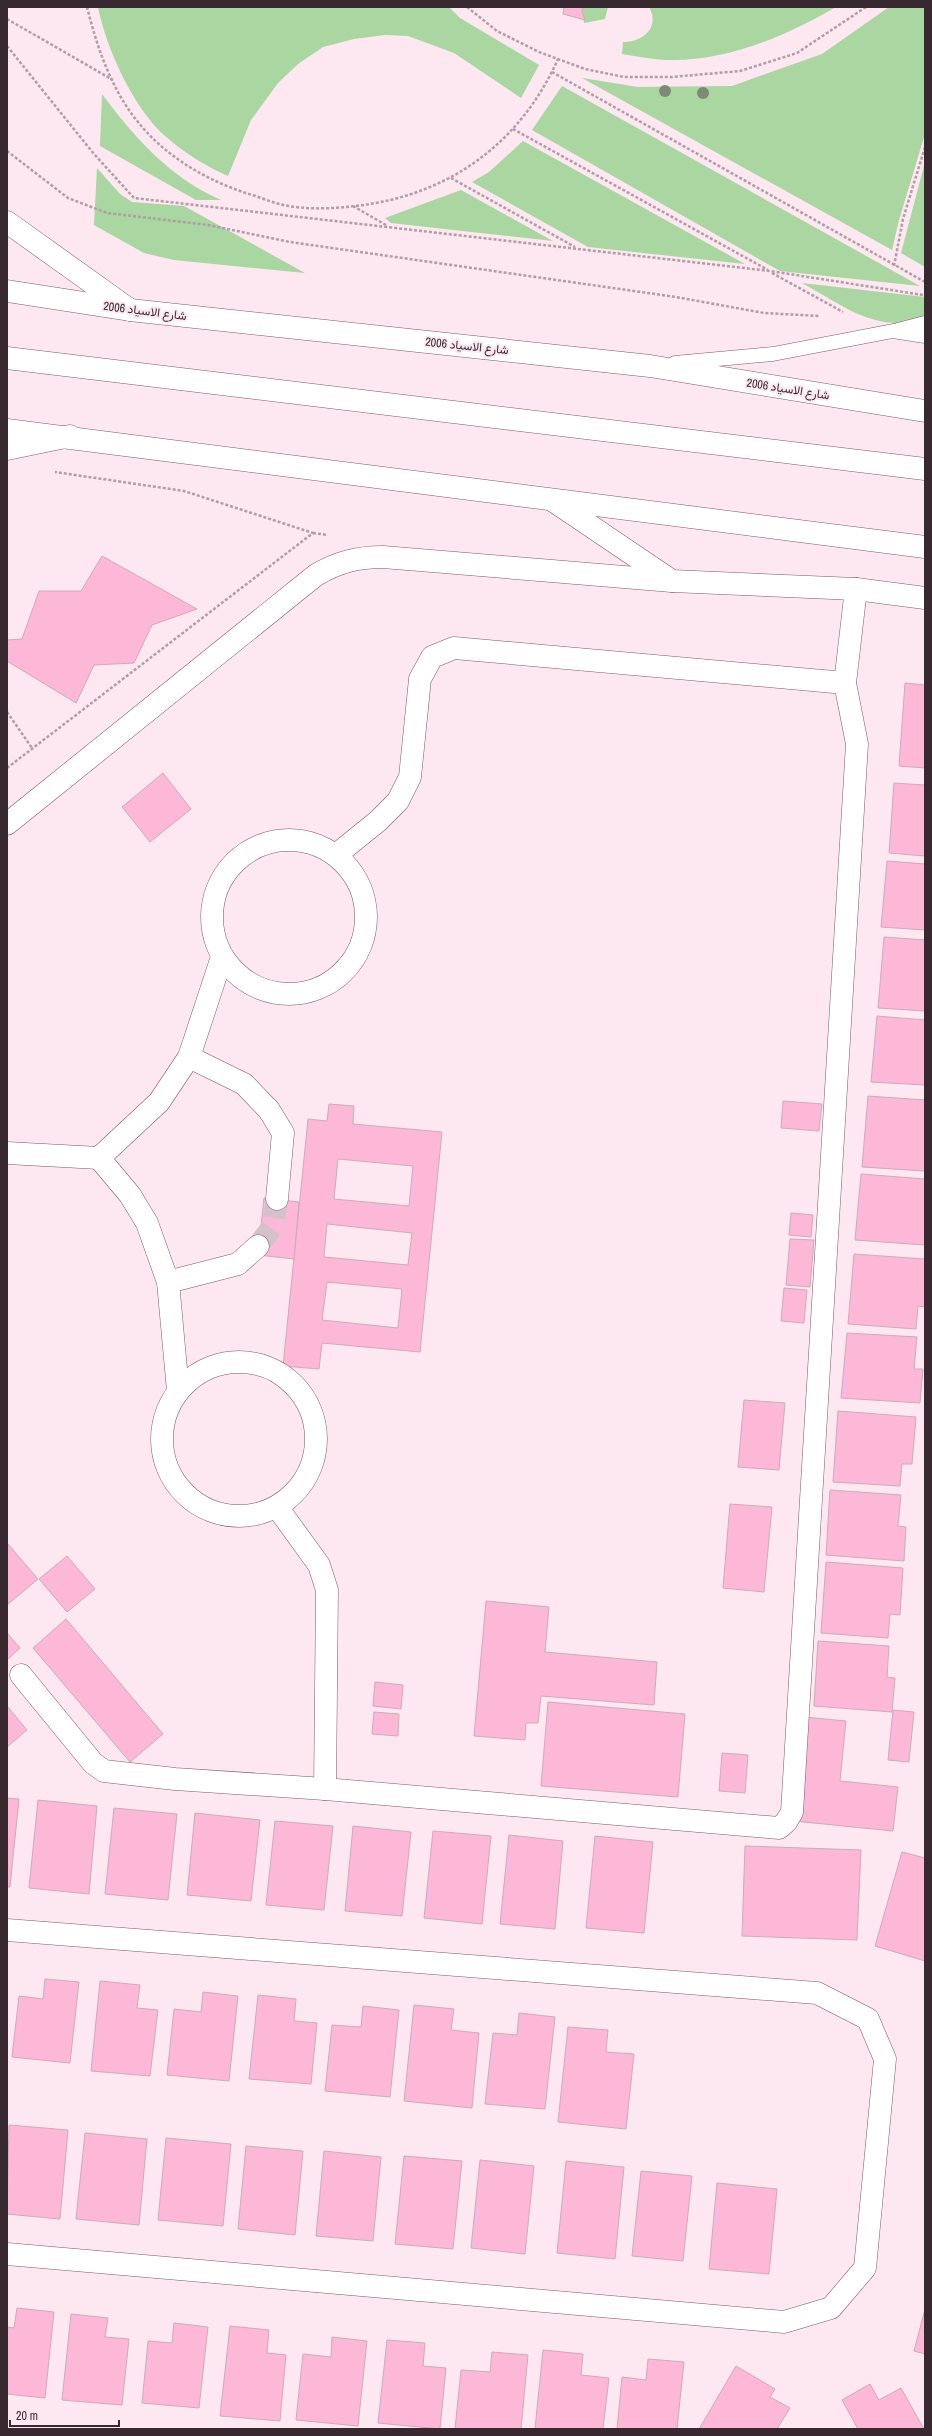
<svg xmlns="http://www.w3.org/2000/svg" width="932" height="2436" font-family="'Archivo Narrow',Vazirmatn,sans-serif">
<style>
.green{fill:#a9d6a1}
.building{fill:#fcb8d6;stroke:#ceabb9;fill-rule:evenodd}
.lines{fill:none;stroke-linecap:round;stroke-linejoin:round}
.street-tunnel{stroke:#d5c1c9;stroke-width:22;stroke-dasharray:22 11;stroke-linecap:butt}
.lane-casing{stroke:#7b5b69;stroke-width:15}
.street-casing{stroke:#7b5b69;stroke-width:23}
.secondary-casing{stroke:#7b5b69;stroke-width:23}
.primary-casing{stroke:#7b5b69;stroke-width:23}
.path{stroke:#b09da5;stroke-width:2.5;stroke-dasharray:3 2;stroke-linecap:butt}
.lane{stroke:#fff;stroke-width:14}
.street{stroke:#fff;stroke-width:22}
.secondary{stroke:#fff;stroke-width:22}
.primary{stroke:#fff;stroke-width:22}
.tree{fill:#7e8a75}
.labels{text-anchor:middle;stroke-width:4;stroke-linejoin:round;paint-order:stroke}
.street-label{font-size:12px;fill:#37292f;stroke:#fde7f0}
</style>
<rect width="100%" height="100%" fill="#fde7f0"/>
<g class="green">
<path d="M 98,7 L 449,7 L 460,18 L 539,65 L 521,98 L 454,53 L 408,36 L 385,35 L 354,39 L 323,47 L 298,64 L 278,83 L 251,120 L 228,176 C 205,166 183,152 164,135 C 133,107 106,48 98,7 Z"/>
<path d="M 583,7 L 608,7 L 605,19 L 584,23 L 582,11 Z"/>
<path d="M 649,7 L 836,7 C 784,37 726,62 665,60 C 651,59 636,56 622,54 L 623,42 C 642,43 661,27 649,7 Z"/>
<path d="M 889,7 L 925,7 L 925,134 L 899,220 L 892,250 L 582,78 L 638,87 L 732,86 L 822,54 Z"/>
<path d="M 562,86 L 920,286 L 780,271 L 532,130 Z"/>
<path d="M 102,94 C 135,138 169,177 221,200 L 196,200 L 100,146 Z"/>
<path d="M 523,141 L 745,264 L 588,247 L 472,182 L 489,172 Z"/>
<path d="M 925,162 L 925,267 L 901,253 Z"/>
<path d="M 97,168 L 120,194 L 132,202 L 184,206 L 305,273 L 174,260 L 144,253 L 94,225 Z"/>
<path d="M 461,190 L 553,241 L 391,223 L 385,218 Z"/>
<path d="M 802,283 L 925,297 L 925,320 C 873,332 846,307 802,283 Z"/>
</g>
<g class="building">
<path d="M 564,7 L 583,7 L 582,11 L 585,20 L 563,14 Z"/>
<path d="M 102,556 L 197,609 L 152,625 L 134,663 L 94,665 L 76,703 L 7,661 L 7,640 L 22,639 L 39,591 L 81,591 Z"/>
<path d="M 905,683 L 925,685 L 925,768 L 899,766 Z"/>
<path d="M 163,773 L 191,809 L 150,842 L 122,807 Z"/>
<path d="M 894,783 L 925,785 L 925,856 L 889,853 Z"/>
<path d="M 887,861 L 925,864 L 925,930 L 881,927 Z"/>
<path d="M 884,937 L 925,940 L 925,1011 L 878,1008 Z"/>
<path d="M 877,1016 L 925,1020 L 925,1085 L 871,1082 Z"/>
<path d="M 868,1096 L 925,1100 L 925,1171 L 862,1167 Z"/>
<path d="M 783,1101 L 822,1104 L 819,1131 L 781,1128 Z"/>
<path d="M 329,1104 L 354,1106 L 353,1124 L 442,1132 L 420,1352 L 322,1343 L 319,1369 L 283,1366 L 308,1119 L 327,1121 ZM 338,1159 L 413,1166 L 409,1206 L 334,1199 ZM 327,1224 L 412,1233 L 408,1265 L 324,1257 ZM 327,1282 L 402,1289 L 398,1328 L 322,1320 Z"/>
<path d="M 861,1174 L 925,1179 L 925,1245 L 855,1240 Z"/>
<path d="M 264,1198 L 299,1202 L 294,1259 L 258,1255 Z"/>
<path d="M 791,1213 L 813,1215 L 811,1237 L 789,1235 Z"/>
<path d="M 790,1239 L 814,1240 L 810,1287 L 786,1285 Z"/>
<path d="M 854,1254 L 925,1259 L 925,1307 L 918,1306 L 916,1329 L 848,1324 Z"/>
<path d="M 784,1288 L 807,1290 L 804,1323 L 781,1321 Z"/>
<path d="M 847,1333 L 917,1337 L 914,1369 L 923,1369 L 920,1403 L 841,1398 Z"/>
<path d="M 744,1400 L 785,1403 L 779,1470 L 738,1467 Z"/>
<path d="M 838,1411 L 916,1417 L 912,1464 L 902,1464 L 900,1486 L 833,1482 Z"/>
<path d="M 830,1490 L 901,1495 L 898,1526 L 906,1527 L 904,1561 L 826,1555 Z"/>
<path d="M 730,1504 L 772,1507 L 764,1592 L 723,1588 Z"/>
<path d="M 7,1543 L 38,1579 L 7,1605 Z"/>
<path d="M 67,1556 L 95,1589 L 67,1612 L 39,1579 Z"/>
<path d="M 826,1562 L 903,1568 L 900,1615 L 890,1614 L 888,1638 L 821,1633 Z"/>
<path d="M 486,1601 L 549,1607 L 545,1652 L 657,1662 L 654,1705 L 541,1696 L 538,1723 L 526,1723 L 525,1740 L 474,1736 Z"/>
<path d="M 66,1619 L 163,1734 L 130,1762 L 33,1648 Z"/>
<path d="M 7,1633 L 20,1648 L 7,1660 Z"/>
<path d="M 818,1641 L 889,1646 L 887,1677 L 895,1678 L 892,1712 L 814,1706 Z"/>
<path d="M 375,1682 L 403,1685 L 401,1709 L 373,1706 Z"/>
<path d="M 548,1702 L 685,1714 L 678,1797 L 541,1786 Z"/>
<path d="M 7,1706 L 27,1730 L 7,1747 Z"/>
<path d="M 893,1710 L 914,1712 L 909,1762 L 888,1760 Z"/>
<path d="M 374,1712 L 399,1714 L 398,1736 L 372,1734 Z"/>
<path d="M 804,1717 L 846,1721 L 840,1781 L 898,1787 L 893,1831 L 794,1821 Z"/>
<path d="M 722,1753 L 748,1755 L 745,1793 L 719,1791 Z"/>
<path d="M 7,1798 L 19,1799 L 10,1887 L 7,1887 Z"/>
<path d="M 38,1800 L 97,1806 L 89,1894 L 29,1888 Z"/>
<path d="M 114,1808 L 177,1814 L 168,1900 L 105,1894 Z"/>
<path d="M 195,1813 L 260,1820 L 251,1901 L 187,1895 Z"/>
<path d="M 275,1821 L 333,1826 L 324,1910 L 266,1905 Z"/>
<path d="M 353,1826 L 411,1832 L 402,1916 L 345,1911 Z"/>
<path d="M 433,1831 L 491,1836 L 482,1924 L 424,1918 Z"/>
<path d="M 509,1835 L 563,1841 L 555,1929 L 500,1924 Z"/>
<path d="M 595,1836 L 653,1842 L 644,1933 L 586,1928 Z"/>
<path d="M 745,1846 L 861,1850 L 857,1940 L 742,1936 Z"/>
<path d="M 902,1852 L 925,1858 L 925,1961 L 875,1946 Z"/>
<path d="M 45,1979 L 79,1982 L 70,2063 L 12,2057 L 19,1996 L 43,1999 Z"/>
<path d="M 100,1981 L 140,1985 L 137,2008 L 158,2010 L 150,2076 L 91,2071 Z"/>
<path d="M 203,1992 L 238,1996 L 229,2081 L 167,2075 L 174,2009 L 201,2012 Z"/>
<path d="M 258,1995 L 296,1999 L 294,2021 L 317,2023 L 311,2084 L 249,2079 Z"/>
<path d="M 414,2005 L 454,2009 L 451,2030 L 479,2033 L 472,2108 L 404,2101 Z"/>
<path d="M 363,2006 L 399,2010 L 390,2097 L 325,2091 L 332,2025 L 361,2027 Z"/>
<path d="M 519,2013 L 555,2017 L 545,2109 L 485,2104 L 493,2033 L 517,2035 Z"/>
<path d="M 568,2027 L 608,2030 L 606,2052 L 634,2054 L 626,2129 L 558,2122 Z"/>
<path d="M 9,2125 L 68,2130 L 60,2219 L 7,2214 Z"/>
<path d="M 85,2133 L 147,2139 L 139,2225 L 76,2219 Z"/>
<path d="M 166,2138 L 231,2144 L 223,2226 L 158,2220 Z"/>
<path d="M 246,2146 L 303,2151 L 295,2235 L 238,2229 Z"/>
<path d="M 324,2151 L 381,2157 L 373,2241 L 316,2236 Z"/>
<path d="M 404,2156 L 462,2161 L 453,2249 L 395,2244 Z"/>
<path d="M 480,2160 L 534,2166 L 525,2254 L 471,2248 Z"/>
<path d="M 566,2161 L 624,2167 L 615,2259 L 557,2253 Z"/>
<path d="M 641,2171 L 692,2176 L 683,2261 L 632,2256 Z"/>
<path d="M 717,2183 L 777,2189 L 769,2274 L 709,2269 Z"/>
<path d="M 17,2308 L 54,2312 L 45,2398 L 7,2394 L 7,2327 L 14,2328 Z"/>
<path d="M 925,2309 L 925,2354 L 914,2351 Z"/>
<path d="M 71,2314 L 108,2318 L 105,2337 L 129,2339 L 122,2405 L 62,2400 Z"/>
<path d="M 174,2323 L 208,2327 L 199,2408 L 142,2403 L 148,2341 L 172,2343 Z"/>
<path d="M 230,2326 L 269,2330 L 267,2353 L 286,2355 L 280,2421 L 220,2416 Z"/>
<path d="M 332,2337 L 367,2341 L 358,2426 L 296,2420 L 303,2354 L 331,2357 Z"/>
<path d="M 387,2340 L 425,2343 L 423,2366 L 446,2368 L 440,2429 L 378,2423 Z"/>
<path d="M 543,2350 L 583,2354 L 581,2375 L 609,2378 L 603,2429 L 535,2429 Z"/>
<path d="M 492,2352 L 528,2355 L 521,2429 L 455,2429 L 461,2370 L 490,2372 Z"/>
<path d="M 648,2359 L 684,2362 L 677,2429 L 617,2429 L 622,2377 L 646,2380 Z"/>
<path d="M 736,2366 L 775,2389 L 770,2397 L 790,2408 L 777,2429 L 699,2429 Z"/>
<path d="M 870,2384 L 879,2400 L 901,2388 L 924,2429 L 858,2429 L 842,2400 Z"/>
</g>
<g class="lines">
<path class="street-tunnel" d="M 258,1246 L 273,1226 L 277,1199"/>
<g class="lane-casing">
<g id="lane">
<path d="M 898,330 L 925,323"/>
<path d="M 675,363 L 773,354 L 893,331 L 925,336"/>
</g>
</g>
<g class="street-casing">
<g id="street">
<path d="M 7,824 L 316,575 C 338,562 358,557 383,557 L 672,581 L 856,589 L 925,598"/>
<circle cx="289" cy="917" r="77"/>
<path d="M 336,855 L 378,821 L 398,801 L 410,777 L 420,679 L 432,657 L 454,648 L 845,683"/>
<path d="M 189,1057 L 222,957"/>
<path d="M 7,1153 L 99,1158"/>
<path d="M 258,1246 L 238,1264 L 168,1282 L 147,1223 L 130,1195 L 99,1158 L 159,1102 L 189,1057 L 244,1084 L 269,1110 L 283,1133 L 277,1199"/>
<path d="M 168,1282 L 178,1391"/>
<circle cx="239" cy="1439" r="77"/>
<path d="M 277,1507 L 319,1565 L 327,1590 L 325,1789"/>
<path d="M 21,1675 L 93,1763 L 104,1771 L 175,1779 L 325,1789 L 779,1828 L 786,1822 L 792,1812 L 857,744 L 845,683 L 856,589"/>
<path d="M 7,1930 L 817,1993 L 868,2019 L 885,2059 L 865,2268 L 831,2308 L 784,2322 L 7,2254"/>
</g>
</g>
<g class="secondary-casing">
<g id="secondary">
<path d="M 7,291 L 130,310 L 650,366 L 925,411"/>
<path d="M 7,430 L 925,547"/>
<path d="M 555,502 L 672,581"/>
</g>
</g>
<g class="primary-casing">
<g id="primary">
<path d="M 7,222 L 130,310"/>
<path d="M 7,358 L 925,469"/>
<path d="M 7,449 L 70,436"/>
</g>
</g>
<g class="path">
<path d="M 87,7 C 97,47 111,89 138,122 C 165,156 206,180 246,193 C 257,196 268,201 279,204 C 303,210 330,209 355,206 C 448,196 520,144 558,59"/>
<path d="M 467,7 L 497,31 L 539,52 L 585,69 L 624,77 L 672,77 L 740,71 L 797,53 L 866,7"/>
<path d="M 7,19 L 113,80"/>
<path d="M 7,46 L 94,154 L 134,198 L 770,271 L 923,295"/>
<path d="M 552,72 L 925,282"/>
<path d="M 513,129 L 768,270"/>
<path d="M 7,151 L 68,198 L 107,213 L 208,225 L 290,242 L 676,297 L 764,313 L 820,316"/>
<path d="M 451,178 L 575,247"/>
<path d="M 353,206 L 386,225"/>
<path d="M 894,266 L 903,219 L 925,147"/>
<path d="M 772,273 L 843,312"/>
<path d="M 313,533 L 328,535"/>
<path d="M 7,712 L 32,748"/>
<path d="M 7,768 L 313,533 L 184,491 L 55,472"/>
</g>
<use href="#lane" class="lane"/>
<use href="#street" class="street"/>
<use href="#secondary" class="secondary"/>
<use href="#primary" class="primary"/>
</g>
<g class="tree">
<circle cx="665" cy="91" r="6"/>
<circle cx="703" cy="93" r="6"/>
</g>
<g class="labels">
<g class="street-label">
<text transform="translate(145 311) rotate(7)" y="4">شارع الاسياد 2006</text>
<text transform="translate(467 346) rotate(6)" y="4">شارع الاسياد 2006</text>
<text transform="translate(788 389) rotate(9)" y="4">شارع الاسياد 2006</text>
</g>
</g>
<rect width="932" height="2436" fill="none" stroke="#37292f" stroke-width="16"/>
<path d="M10 2420v6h109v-6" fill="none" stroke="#37292f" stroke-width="2"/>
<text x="16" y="2420" font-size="12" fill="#37292f" stroke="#fde7f0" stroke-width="3" paint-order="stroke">20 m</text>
</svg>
